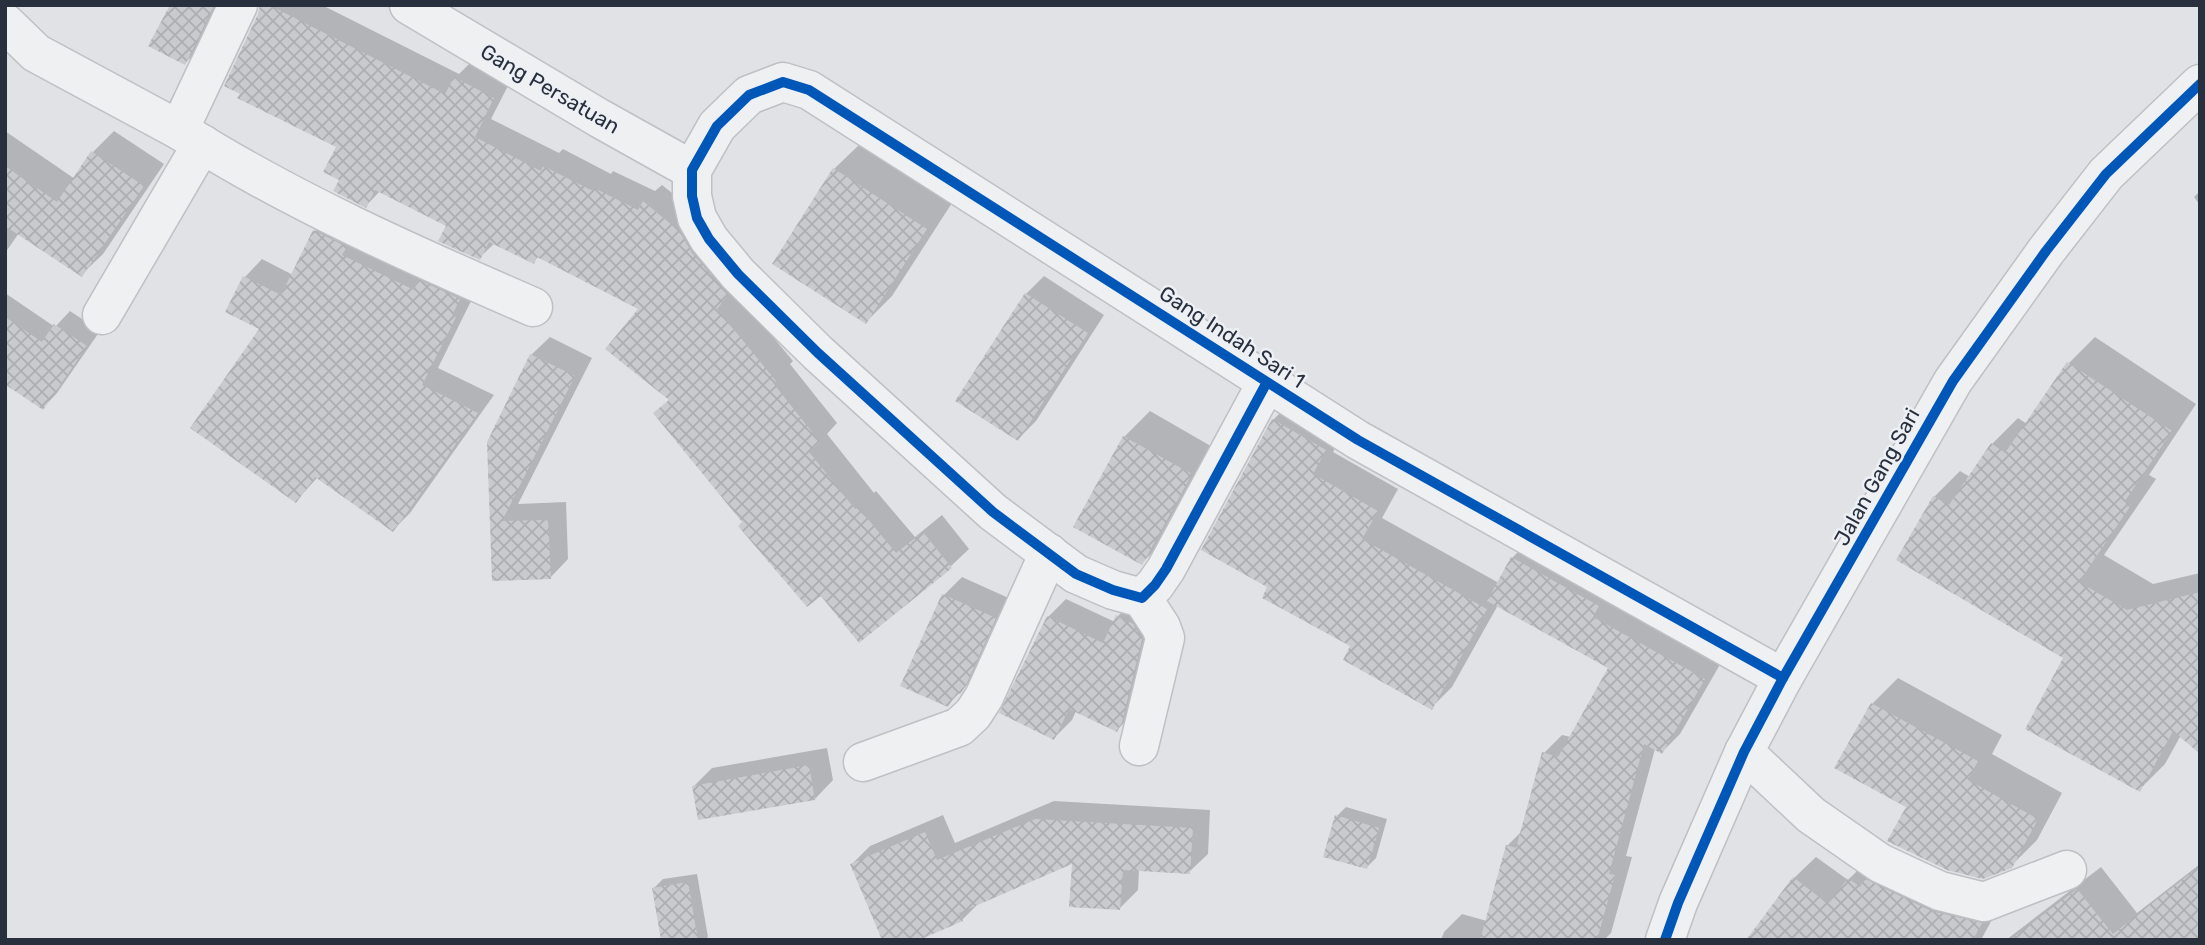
<svg xmlns="http://www.w3.org/2000/svg" width="2205" height="945" font-family="Rubik,sans-serif">
<style>
.shadow{fill:#0003}
.building{fill:url(#building-cross-hatch)}
.lines{fill:none;stroke-linecap:round;stroke-linejoin:round}
.minor-casing{stroke:#bec0c3;stroke-width:41}
.minor{stroke:#eff0f1;stroke-width:38}
.cycleway-casing{stroke:#edf0f5;stroke-width:15}
.cycleway{stroke:#0057b8;stroke-width:10}
.labels{text-anchor:middle;stroke-width:5;stroke-linejoin:round;paint-order:stroke}
.street-label{font-size:21px;fill:#282f3d;stroke:#edf0f5}
</style>
<defs>
<pattern id="building-cross-hatch" width="8" height="8" patternUnits="userSpaceOnUse" patternTransform="scale(1.75)"><rect width="8" height="8" fill="#c8cacd"/><path d="M0 0l8 8M0 8l8-8" fill="none" stroke="#acaeb1"/></pattern>
</defs>
<rect width="100%" height="100%" fill="#e0e2e5"/>
<g class="shadow">
<path d="M 172,5 L 222,5 L 203,45 L 185,63 Z"/>
<path d="M 260,5 L 322,5 L 459,74 L 473,60 L 511,80 L 491,119 L 559,153 L 563,149 L 611,174 L 613,171 L 655,191 L 662,185 L 697,213 L 734,290 L 793,361 L 790,364 L 837,423 L 827,434 L 874,493 L 876,491 L 915,537 L 942,515 L 969,549 L 951,566 L 859,640 L 821,593 L 744,522 L 656,413 L 670,399 L 641,308 L 539,256 L 533,262 L 495,243 L 479,258 L 448,225 L 380,191 L 366,206 L 341,179 L 338,146 L 260,15 Z"/>
<path d="M 5,131 L 75,179 L 93,152 L 114,131 L 164,164 L 103,254 L 81,275 L 19,233 L 5,253 Z"/>
<path d="M 860,144 L 952,203 L 892,296 L 866,322 L 834,169 Z"/>
<path d="M 2200,191 L 2200,205 L 2194,197 Z"/>
<path d="M 332,214 L 472,299 L 438,368 L 494,395 L 410,513 L 393,530 L 318,477 L 296,501 L 262,329 L 228,311 L 245,277 L 262,259 L 293,275 L 315,231 Z"/>
<path d="M 1044,276 L 1104,315 L 1036,421 L 1018,439 L 1026,294 Z"/>
<path d="M 5,293 L 55,327 L 70,311 L 100,331 L 57,393 L 43,408 L 5,381 Z"/>
<path d="M 550,337 L 592,358 L 518,504 L 566,502 L 568,559 L 550,578 L 494,579 L 488,442 L 531,355 Z"/>
<path d="M 2095,337 L 2196,404 L 2149,475 L 2156,479 L 2104,555 L 2153,584 L 2200,573 L 2200,752 L 2181,735 L 2165,764 L 2139,790 L 2065,657 L 1934,497 L 1960,471 L 1970,477 L 1992,444 L 2018,418 L 2027,424 L 2069,363 Z"/>
<path d="M 1294,399 L 1346,428 L 1333,452 L 1398,489 L 1382,518 L 1499,583 L 1512,558 L 1530,540 L 1722,661 L 1680,734 L 1662,752 L 1655,749 L 1626,856 L 1632,857 L 1611,933 L 1604,940 L 1441,940 L 1444,932 L 1462,914 L 1487,921 L 1507,846 L 1522,831 L 1544,753 L 1562,735 L 1571,737 L 1610,668 L 1498,605 L 1452,687 L 1431,708 L 1353,646 L 1270,586 L 1273,420 Z"/>
<path d="M 1150,411 L 1216,449 L 1167,538 L 1142,563 L 1124,437 Z"/>
<path d="M 962,577 L 1013,600 L 978,673 L 948,705 L 944,595 Z"/>
<path d="M 1136,598 L 1151,606 L 1135,712 L 1117,730 L 1076,711 L 1072,720 L 1054,738 L 1048,617 L 1066,599 L 1115,622 L 1118,616 Z"/>
<path d="M 1898,678 L 2002,735 L 1992,754 L 2062,793 L 2037,840 L 2011,866 L 1837,768 L 1872,704 Z"/>
<path d="M 827,748 L 833,780 L 815,799 L 694,786 L 712,768 Z"/>
<path d="M 1054,801 L 1210,810 L 1208,854 L 1189,872 L 1139,869 L 1138,890 L 1120,908 L 1074,861 L 980,902 L 962,920 L 852,864 L 870,846 L 943,815 L 955,843 Z"/>
<path d="M 1346,807 L 1387,819 L 1376,858 L 1367,867 L 1337,816 Z"/>
<path d="M 1816,857 L 1848,880 L 1871,857 L 2002,901 L 1981,940 L 1749,940 L 1794,878 Z"/>
<path d="M 2200,864 L 2200,940 L 2006,940 L 2101,867 L 2137,913 Z"/>
<path d="M 697,874 L 708,937 L 704,940 L 663,940 L 654,888 L 663,879 Z"/>
</g>
<g class="building">
<path d="M 170,5 L 214,5 L 185,65 L 148,46 Z"/>
<path d="M 260,5 L 269,5 L 445,94 L 454,77 L 494,98 L 475,137 L 541,171 L 543,166 L 593,191 L 594,188 L 638,210 L 643,201 L 679,231 L 692,253 L 728,295 L 717,309 L 776,381 L 773,383 L 820,442 L 809,452 L 855,509 L 858,507 L 896,553 L 923,532 L 952,568 L 859,643 L 821,596 L 807,607 L 738,526 L 742,522 L 653,413 L 669,400 L 605,349 L 638,309 L 537,257 L 534,264 L 489,242 L 480,260 L 451,247 L 438,241 L 446,226 L 375,190 L 366,208 L 333,191 L 339,180 L 323,172 L 336,147 L 237,98 L 240,94 L 224,86 L 258,14 Z"/>
<path d="M 91,151 L 144,186 L 82,277 L 5,226 L 5,166 L 57,202 Z"/>
<path d="M 833,168 L 927,229 L 866,324 L 772,264 Z"/>
<path d="M 313,230 L 347,247 L 342,255 L 414,290 L 419,280 L 460,299 L 452,315 L 456,317 L 422,385 L 478,413 L 393,532 L 315,477 L 296,503 L 190,428 L 259,329 L 225,312 L 243,276 L 281,295 Z"/>
<path d="M 1025,293 L 1088,333 L 1018,441 L 955,401 Z"/>
<path d="M 5,317 L 42,342 L 54,324 L 87,346 L 43,410 L 6,385 Z"/>
<path d="M 530,354 L 575,376 L 502,521 L 548,520 L 551,579 L 492,581 L 487,442 Z"/>
<path d="M 2067,362 L 2172,431 L 2125,501 L 2131,505 L 2079,582 L 2127,610 L 2200,592 L 2200,754 L 2173,731 L 2140,792 L 2025,729 L 2063,658 L 1896,560 L 1933,496 L 1949,505 L 1991,443 L 2005,453 Z"/>
<path d="M 1272,419 L 1326,450 L 1313,474 L 1378,511 L 1362,539 L 1487,609 L 1432,710 L 1343,660 L 1350,646 L 1262,598 L 1267,587 L 1201,550 Z"/>
<path d="M 1123,436 L 1192,474 L 1142,565 L 1073,527 Z"/>
<path d="M 1511,557 L 1599,606 L 1593,617 L 1705,679 L 1662,754 L 1644,744 L 1609,874 L 1615,875 L 1597,940 L 1480,940 L 1506,845 L 1516,848 L 1542,752 L 1558,757 L 1608,668 L 1487,601 Z"/>
<path d="M 942,594 L 996,618 L 965,687 L 960,694 L 957,692 L 948,707 L 900,686 Z"/>
<path d="M 1116,615 L 1133,624 L 1142,639 L 1122,722 L 1117,732 L 1069,709 L 1054,740 L 999,713 L 1047,616 L 1103,643 Z"/>
<path d="M 1871,703 L 1978,761 L 1968,780 L 2038,819 L 2012,868 L 1983,879 L 1947,870 L 1887,841 L 1906,807 L 1834,768 Z"/>
<path d="M 809,765 L 815,800 L 698,820 L 692,786 Z"/>
<path d="M 1335,815 L 1379,828 L 1367,869 L 1323,857 Z"/>
<path d="M 1035,819 L 1193,828 L 1190,874 L 1123,870 L 1120,910 L 1069,907 L 1072,864 L 959,913 L 963,921 L 919,940 L 882,940 L 850,864 L 925,832 L 937,860 Z"/>
<path d="M 2200,866 L 2200,940 L 2010,940 L 2077,889 L 2113,934 Z"/>
<path d="M 1793,877 L 1828,904 L 1848,878 L 1860,887 L 1865,879 L 1931,911 L 1982,923 L 1973,940 L 1746,940 Z"/>
<path d="M 688,882 L 698,940 L 661,940 L 652,888 Z"/>
</g>
<g class="lines">
<g class="minor-casing">
<g id="minor">
<path d="M 409,5 L 599,118 L 692,170"/>
<path d="M 5,23 L 36,53 L 179,130 L 238,5"/>
<path d="M 179,130 C 291,201 411,254 533,307"/>
<path d="M 102,315 L 202,144"/>
<path d="M 1267,382 L 1166,569 L 1155,585 L 1142,598 L 1113,590 L 1076,574 L 993,512 L 818,353 L 738,274 L 709,239 L 697,218 L 692,196 L 692,170 L 717,126 L 749,95 L 783,82 L 809,90 L 1358,440 L 1783,678"/>
<path d="M 1139,746 L 1165,638 L 1161,627 L 1142,598"/>
<path d="M 1744,752 L 1811,815 L 1880,863 L 1940,891 L 1984,902 L 2067,870"/>
<path d="M 863,762 L 959,727 L 973,714 L 984,697 L 1049,553"/>
<path d="M 1665,940 L 1678,903 L 1744,752 L 1783,678 L 1953,381 L 2046,251 L 2106,174 L 2200,84"/>
</g>
</g>
<use href="#minor" class="minor"/>
<g class="cycleway-casing">
<g id="cycleway">
<path d="M 1267,382 L 1166,569 L 1155,585 L 1142,598 L 1113,590 L 1076,574 L 993,512 L 818,353 L 738,274 L 709,239 L 697,218 L 692,196 L 692,170 L 717,126 L 749,95 L 783,82 L 809,90 L 1358,440 L 1783,678"/>
<path d="M 1665,940 L 1678,903 L 1744,752 L 1783,678 L 1953,381 L 2046,251 L 2106,174 L 2200,84"/>
</g>
</g>
<use href="#cycleway" class="cycleway"/>
</g>
<g class="labels">
<g class="street-label">
<text transform="translate(550 89) rotate(30)" y="7">Gang Persatuan</text>
<text transform="translate(1232 337) rotate(33)" y="7">Gang Indah Sari 1</text>
<text transform="translate(1877 477) rotate(-61)" y="7">Jalan Gang Sari</text>
</g>
</g>
<rect width="2205" height="945" fill="none" stroke="#282f3d" stroke-width="14"/>
</svg>
